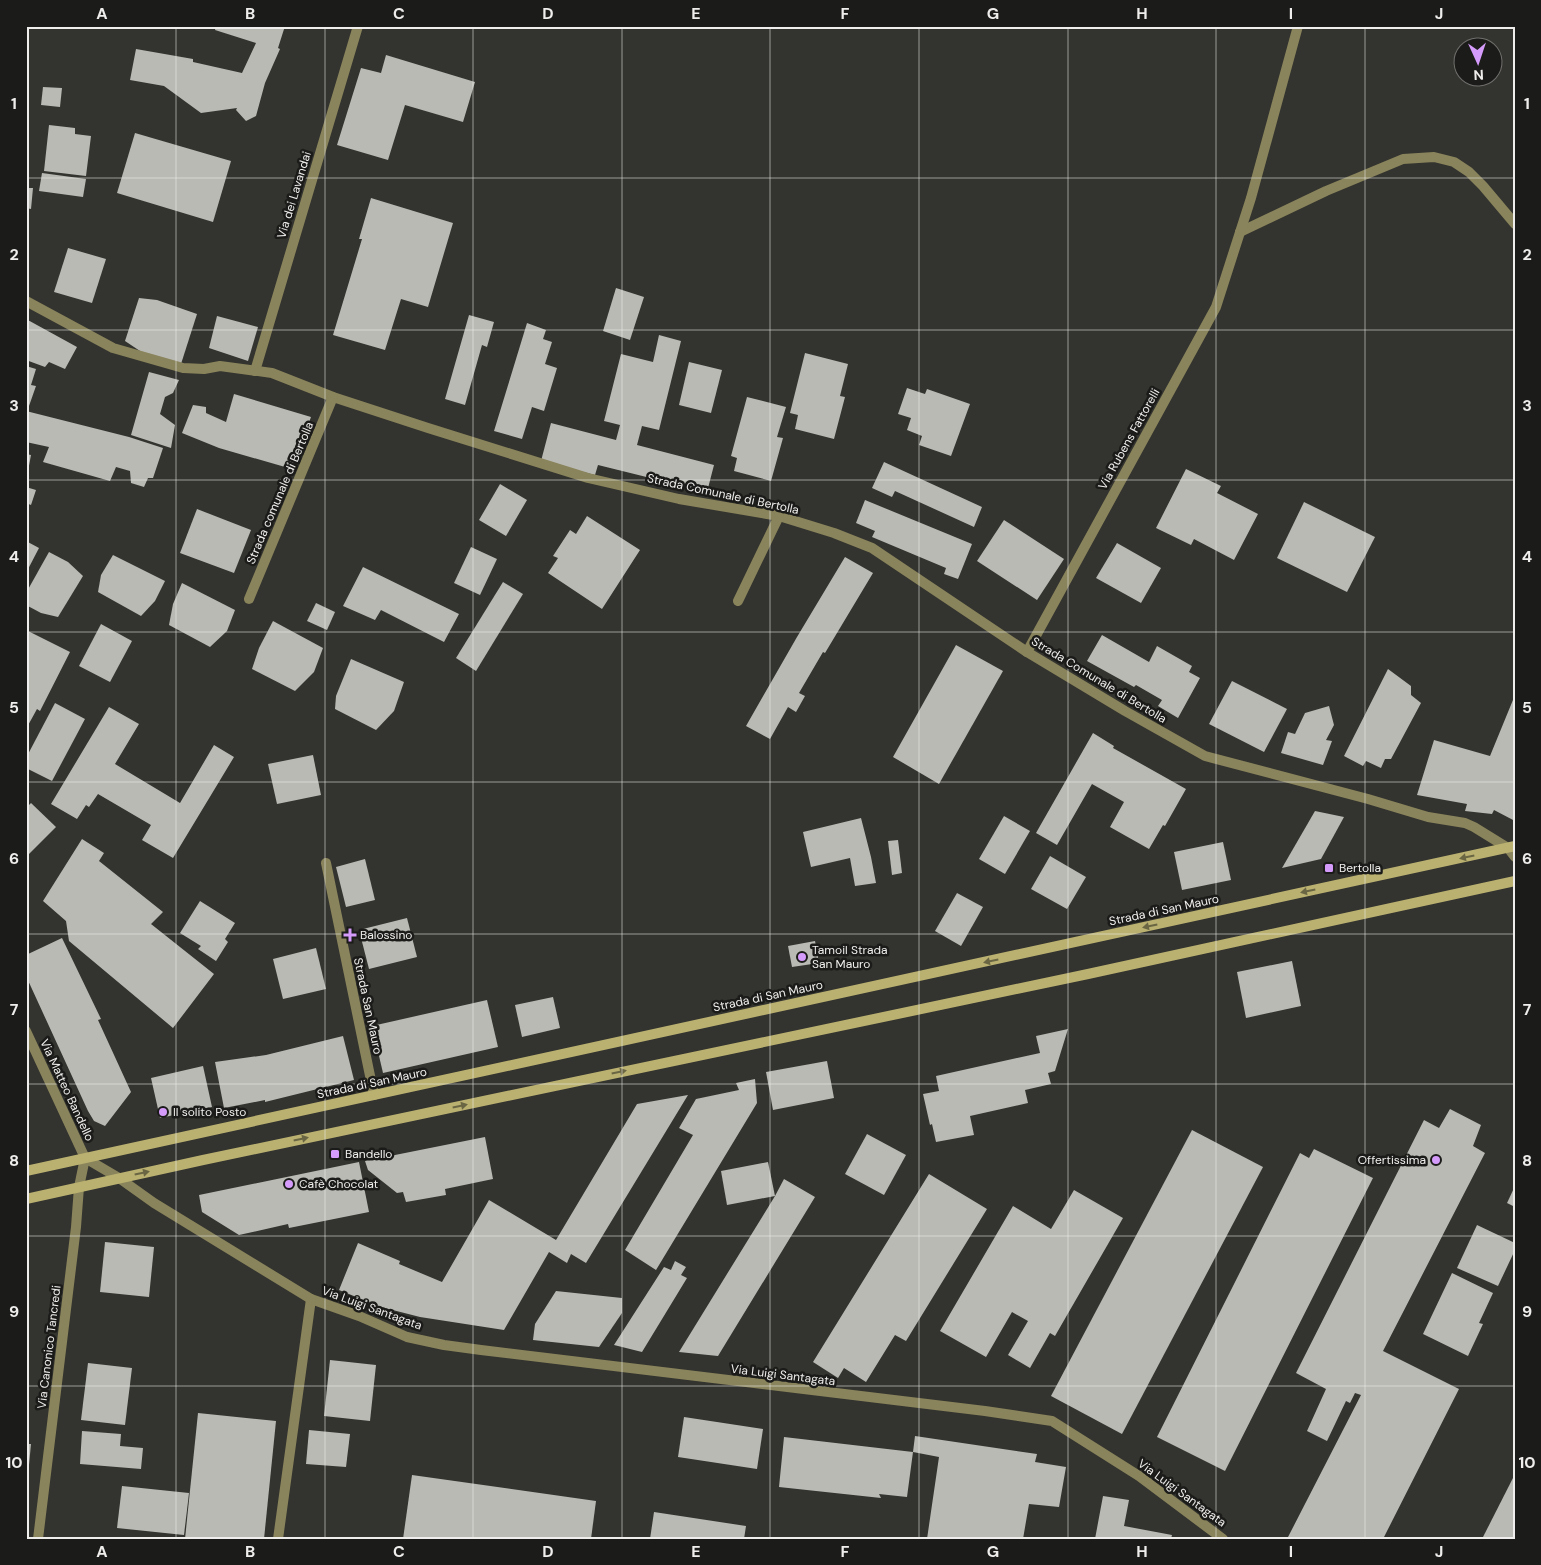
<svg xmlns="http://www.w3.org/2000/svg" width="1541" height="1565" font-family="'DM Sans',sans-serif">
<style>
.building{fill:#babab5}
.lines{fill:none;stroke-linecap:round;stroke-linejoin:round}
.minor{stroke:#89845b;stroke-width:10}
.secondary{stroke:#bab170;stroke-width:10}
.oneway{fill:#6a6644}
.grid{fill:none;stroke:#efeeec;stroke-width:1;stroke-opacity:0.55}
.poi-dot{fill:#d59bfb;stroke:#1b1b19;stroke-width:2}
.labels{text-anchor:middle;stroke-width:5;stroke-linejoin:round;paint-order:stroke}
.street-label{font-size:12px;fill:#efeeec;stroke:#1b1b19}
.poi-label{font-size:12px;fill:#efeeec;stroke:#1b1b19;text-anchor:start}
.neatline{fill:none;stroke:#efeeec;stroke-width:2}
.grid-label{font-size:16px;text-anchor:middle;font-weight:bold;fill:#efeeec}
</style>
<rect width="100%" height="100%" fill="#33332f"/>
<g class="building">
<path d="M 216,26 L 285,26 L 278,48 L 280,49 L 265,83 L 256,116 L 246,121 L 236,110 L 237,108 L 201,113 L 164,86 L 130,80 L 136,49 L 193,59 L 193,62 L 242,73 L 256,43 L 215,30 Z"/>
<path d="M 386,55 L 475,82 L 463,122 L 405,105 L 388,160 L 337,145 L 361,68 L 381,73 Z"/>
<path d="M 43,87 L 62,88 L 60,107 L 41,105 Z"/>
<path d="M 49,125 L 75,128 L 75,134 L 91,136 L 86,176 L 44,171 Z"/>
<path d="M 135,133 L 231,161 L 213,222 L 117,193 Z"/>
<path d="M 42,173 L 86,179 L 83,197 L 39,191 Z"/>
<path d="M 26,188 L 33,188 L 31,209 L 26,208 Z"/>
<path d="M 371,198 L 453,223 L 428,307 L 401,299 L 385,350 L 333,335 L 362,239 L 359,239 Z"/>
<path d="M 68,248 L 106,259 L 92,303 L 54,292 Z"/>
<path d="M 616,288 L 644,297 L 630,340 L 603,331 Z"/>
<path d="M 139,298 L 157,300 L 197,314 L 181,364 L 143,353 L 125,341 Z"/>
<path d="M 469,315 L 494,322 L 487,347 L 482,345 L 465,405 L 445,399 Z"/>
<path d="M 217,316 L 258,327 L 248,361 L 209,348 Z"/>
<path d="M 26,319 L 77,347 L 65,369 L 49,362 L 45,367 L 26,360 Z"/>
<path d="M 527,323 L 546,330 L 543,339 L 552,342 L 545,364 L 557,368 L 544,411 L 532,407 L 522,439 L 494,431 Z"/>
<path d="M 659,335 L 681,341 L 659,430 L 642,426 L 637,445 L 714,465 L 707,492 L 598,465 L 595,475 L 541,461 L 551,423 L 616,440 L 620,425 L 604,421 L 621,354 L 653,362 Z"/>
<path d="M 805,353 L 848,364 L 840,396 L 845,397 L 834,439 L 795,429 L 798,415 L 790,413 Z"/>
<path d="M 689,362 L 722,370 L 711,413 L 679,405 Z"/>
<path d="M 26,366 L 36,369 L 31,385 L 36,386 L 29,406 L 26,406 Z"/>
<path d="M 149,372 L 179,380 L 173,393 L 165,397 L 160,414 L 175,425 L 171,448 L 131,435 Z"/>
<path d="M 907,388 L 925,394 L 927,389 L 970,404 L 951,456 L 919,445 L 922,436 L 907,430 L 911,418 L 898,414 Z"/>
<path d="M 234,394 L 311,417 L 292,469 L 219,448 L 182,433 L 193,405 L 206,407 L 206,413 L 226,422 Z"/>
<path d="M 747,397 L 786,407 L 777,437 L 783,438 L 771,481 L 734,471 L 737,458 L 731,456 Z"/>
<path d="M 26,411 L 129,437 L 163,448 L 153,478 L 148,478 L 144,487 L 131,483 L 130,471 L 116,467 L 110,481 L 43,462 L 49,447 L 26,442 Z"/>
<path d="M 26,454 L 31,455 L 27,476 L 26,476 Z"/>
<path d="M 884,462 L 982,507 L 974,527 L 895,491 L 892,497 L 872,488 Z"/>
<path d="M 1186,469 L 1221,486 L 1217,493 L 1258,514 L 1234,560 L 1194,539 L 1191,545 L 1156,528 Z"/>
<path d="M 500,484 L 527,500 L 506,536 L 479,520 Z"/>
<path d="M 26,487 L 36,490 L 31,505 L 26,503 Z"/>
<path d="M 865,500 L 972,544 L 958,579 L 944,574 L 946,568 L 872,537 L 875,531 L 856,523 Z"/>
<path d="M 1304,502 L 1375,537 L 1347,592 L 1277,558 Z"/>
<path d="M 197,509 L 251,530 L 234,573 L 180,553 Z"/>
<path d="M 587,516 L 640,550 L 602,609 L 548,573 L 558,558 L 553,556 L 570,530 L 576,534 Z"/>
<path d="M 1004,520 L 1064,559 L 1037,600 L 977,561 Z"/>
<path d="M 26,541 L 39,548 L 26,573 Z"/>
<path d="M 1117,543 L 1161,568 L 1141,603 L 1096,578 Z"/>
<path d="M 471,547 L 497,559 L 480,595 L 454,583 Z"/>
<path d="M 49,552 L 68,562 L 83,576 L 58,617 L 41,613 L 26,605 L 26,593 Z"/>
<path d="M 113,555 L 165,581 L 155,601 L 141,616 L 98,592 L 101,575 Z"/>
<path d="M 845,557 L 873,573 L 825,653 L 823,652 L 799,693 L 805,696 L 796,712 L 788,707 L 770,739 L 746,726 L 797,637 Z"/>
<path d="M 363,567 L 459,614 L 444,642 L 381,610 L 375,620 L 343,606 Z"/>
<path d="M 503,582 L 523,594 L 476,671 L 456,658 Z"/>
<path d="M 182,583 L 235,610 L 227,631 L 210,647 L 169,625 L 173,604 Z"/>
<path d="M 316,603 L 335,612 L 327,630 L 307,621 Z"/>
<path d="M 273,621 L 323,648 L 314,672 L 295,691 L 252,669 L 259,648 Z"/>
<path d="M 101,624 L 132,641 L 110,682 L 79,666 Z"/>
<path d="M 26,630 L 70,652 L 40,711 L 37,709 L 26,729 Z"/>
<path d="M 1102,635 L 1149,662 L 1157,646 L 1192,666 L 1189,672 L 1200,678 L 1178,718 L 1158,706 L 1162,700 L 1136,685 L 1134,687 L 1087,661 Z"/>
<path d="M 956,645 L 1003,671 L 939,784 L 893,757 Z"/>
<path d="M 351,659 L 404,682 L 394,711 L 376,730 L 335,709 L 336,696 Z"/>
<path d="M 1388,669 L 1411,686 L 1411,695 L 1421,703 L 1391,759 L 1385,759 L 1381,768 L 1366,761 L 1363,766 L 1344,756 Z"/>
<path d="M 1232,681 L 1287,709 L 1264,752 L 1209,724 Z"/>
<path d="M 1515,695 L 1515,821 L 1494,810 L 1492,814 L 1465,811 L 1467,804 L 1417,795 L 1434,740 L 1490,756 Z"/>
<path d="M 55,703 L 85,719 L 52,781 L 26,768 L 26,758 Z"/>
<path d="M 1329,706 L 1334,725 L 1326,740 L 1332,741 L 1323,765 L 1281,753 L 1288,732 L 1295,734 L 1305,713 Z"/>
<path d="M 109,707 L 139,724 L 115,764 L 180,803 L 214,745 L 234,757 L 173,858 L 142,840 L 151,825 L 98,794 L 89,807 L 86,805 L 77,819 L 51,804 Z"/>
<path d="M 1093,733 L 1114,746 L 1113,748 L 1186,789 L 1165,826 L 1163,825 L 1149,849 L 1110,827 L 1124,802 L 1092,784 L 1057,845 L 1036,833 Z"/>
<path d="M 313,755 L 321,795 L 277,804 L 268,764 Z"/>
<path d="M 31,803 L 56,827 L 26,857 L 26,808 Z"/>
<path d="M 1315,811 L 1344,817 L 1321,859 L 1282,868 Z"/>
<path d="M 1004,816 L 1030,831 L 1005,874 L 979,859 Z"/>
<path d="M 861,818 L 871,857 L 876,883 L 855,886 L 850,858 L 811,867 L 803,832 Z"/>
<path d="M 82,839 L 104,853 L 99,861 L 163,912 L 151,924 L 214,974 L 173,1028 L 69,941 L 66,921 L 43,901 Z"/>
<path d="M 898,840 L 902,873 L 892,875 L 888,841 Z"/>
<path d="M 1223,842 L 1231,880 L 1182,890 L 1174,852 Z"/>
<path d="M 1050,856 L 1086,877 L 1067,909 L 1031,889 Z"/>
<path d="M 365,859 L 375,900 L 346,907 L 336,867 Z"/>
<path d="M 957,893 L 983,907 L 961,946 L 935,931 Z"/>
<path d="M 200,901 L 235,923 L 225,939 L 228,942 L 216,961 L 198,949 L 201,946 L 180,933 Z"/>
<path d="M 407,918 L 417,957 L 369,969 L 359,930 Z"/>
<path d="M 62,938 L 101,1019 L 98,1020 L 131,1092 L 105,1126 L 94,1121 L 88,1111 L 26,976 L 26,955 Z"/>
<path d="M 815,941 L 819,963 L 792,967 L 788,946 Z"/>
<path d="M 316,948 L 326,989 L 283,999 L 273,959 Z"/>
<path d="M 1292,961 L 1301,1006 L 1246,1018 L 1237,972 Z"/>
<path d="M 553,997 L 560,1028 L 522,1037 L 515,1005 Z"/>
<path d="M 487,1000 L 498,1047 L 383,1073 L 372,1026 Z"/>
<path d="M 1068,1029 L 1055,1071 L 1048,1073 L 1051,1084 L 1025,1090 L 1028,1103 L 970,1116 L 974,1135 L 936,1142 L 932,1124 L 930,1125 L 923,1094 L 939,1091 L 936,1076 L 1040,1053 L 1036,1036 Z"/>
<path d="M 343,1036 L 354,1080 L 265,1102 L 265,1100 L 224,1108 L 215,1062 L 266,1055 Z"/>
<path d="M 827,1061 L 834,1098 L 773,1110 L 766,1072 Z"/>
<path d="M 203,1066 L 212,1107 L 160,1118 L 151,1078 Z"/>
<path d="M 755,1079 L 757,1103 L 656,1270 L 625,1250 L 693,1135 L 679,1128 L 696,1099 L 739,1090 L 736,1083 Z"/>
<path d="M 688,1095 L 586,1263 L 571,1254 L 567,1263 L 549,1252 L 504,1330 L 420,1317 L 381,1307 L 339,1290 L 358,1243 L 400,1261 L 399,1264 L 442,1282 L 489,1200 L 556,1240 L 637,1104 Z"/>
<path d="M 1450,1109 L 1481,1125 L 1473,1146 L 1485,1153 L 1383,1351 L 1459,1389 L 1383,1539 L 1287,1539 L 1361,1395 L 1355,1393 L 1350,1403 L 1346,1401 L 1327,1441 L 1307,1431 L 1326,1389 L 1296,1373 L 1424,1120 L 1439,1128 Z"/>
<path d="M 1192,1130 L 1263,1167 L 1122,1434 L 1051,1396 Z"/>
<path d="M 867,1134 L 906,1155 L 884,1195 L 845,1174 Z"/>
<path d="M 485,1137 L 493,1179 L 445,1189 L 446,1195 L 406,1202 L 403,1192 L 397,1193 L 368,1170 L 365,1161 Z"/>
<path d="M 1314,1149 L 1373,1178 L 1225,1471 L 1157,1437 L 1300,1153 L 1309,1158 Z"/>
<path d="M 359,1162 L 369,1212 L 289,1228 L 288,1224 L 239,1235 L 202,1212 L 199,1195 Z"/>
<path d="M 768,1162 L 775,1196 L 727,1205 L 721,1171 Z"/>
<path d="M 929,1174 L 987,1209 L 906,1341 L 895,1335 L 866,1382 L 844,1368 L 838,1378 L 813,1362 Z"/>
<path d="M 784,1179 L 815,1197 L 718,1356 L 679,1352 L 775,1196 Z"/>
<path d="M 1515,1186 L 1515,1207 L 1507,1203 Z"/>
<path d="M 1074,1190 L 1123,1218 L 1055,1336 L 1050,1333 L 1030,1368 L 1008,1355 L 1028,1321 L 1012,1312 L 986,1357 L 940,1331 L 1013,1206 L 1051,1229 Z"/>
<path d="M 1477,1225 L 1515,1243 L 1515,1250 L 1498,1286 L 1457,1268 Z"/>
<path d="M 105,1242 L 154,1247 L 149,1297 L 100,1292 Z"/>
<path d="M 675,1261 L 686,1267 L 681,1275 L 687,1278 L 642,1352 L 614,1345 L 664,1267 L 671,1270 Z"/>
<path d="M 1452,1273 L 1493,1293 L 1479,1323 L 1483,1324 L 1468,1356 L 1423,1334 Z"/>
<path d="M 556,1291 L 622,1298 L 622,1313 L 599,1347 L 533,1340 L 535,1324 Z"/>
<path d="M 330,1360 L 376,1365 L 370,1421 L 324,1416 Z"/>
<path d="M 88,1363 L 132,1368 L 125,1425 L 81,1420 Z"/>
<path d="M 198,1413 L 276,1421 L 264,1539 L 185,1539 Z"/>
<path d="M 684,1417 L 763,1429 L 757,1469 L 678,1457 Z"/>
<path d="M 309,1430 L 350,1434 L 346,1467 L 306,1464 Z"/>
<path d="M 82,1431 L 121,1434 L 120,1446 L 143,1448 L 141,1469 L 80,1464 Z"/>
<path d="M 915,1436 L 1037,1454 L 1035,1462 L 1066,1467 L 1059,1507 L 1029,1504 L 1023,1539 L 927,1539 L 939,1457 L 913,1452 Z"/>
<path d="M 784,1437 L 913,1452 L 907,1497 L 879,1494 L 881,1498 L 779,1487 Z"/>
<path d="M 26,1444 L 31,1444 L 28,1475 L 26,1475 Z"/>
<path d="M 1515,1474 L 1515,1539 L 1482,1539 Z"/>
<path d="M 412,1475 L 596,1501 L 591,1539 L 403,1539 Z"/>
<path d="M 122,1486 L 189,1493 L 184,1535 L 117,1528 Z"/>
<path d="M 1103,1496 L 1129,1500 L 1124,1526 L 1172,1535 L 1171,1539 L 1095,1539 Z"/>
<path d="M 654,1512 L 746,1526 L 744,1539 L 650,1539 Z"/>
</g>
<g class="lines">
<g class="minor">
<path d="M 1240,232 L 1326,191 L 1403,159 L 1434,157 L 1454,162 L 1469,172 L 1483,186 L 1515,224"/>
<path d="M 26,301 L 113,348 L 183,368 L 204,369 L 220,366 L 272,373 L 333,397 L 428,428 L 588,478 L 679,499 L 779,516 L 834,533 L 872,548 L 1027,652 L 1125,711 L 1205,756 L 1368,799 L 1428,817 L 1465,823 L 1474,827 L 1508,848 L 1515,857"/>
<path d="M 255,371 L 358,26"/>
<path d="M 249,599 L 333,397"/>
<path d="M 738,601 L 779,516"/>
<path d="M 1027,652 L 1216,307 L 1251,198 L 1298,26"/>
<path d="M 326,863 L 374,1095"/>
<path d="M 26,1031 L 85,1158"/>
<path d="M 85,1158 L 119,1178 L 154,1203 L 311,1299 L 359,1316 L 407,1337 L 444,1345 L 481,1350 L 985,1411 L 1052,1421 L 1139,1476 L 1223,1539"/>
<path d="M 38,1539 L 76,1227 L 79,1187 L 85,1158"/>
<path d="M 278,1539 L 311,1299"/>
</g>
<g class="secondary">
<path d="M 26,1171 L 1515,846"/>
<path d="M 26,1199 L 203,1160 L 1088,974 L 1515,881"/>
</g>
</g>
<defs><path id="oneway-solid" d="M-6-.8H1V-3.2L6.5 0L1 3.2V.8H-6Z" transform="scale(1.25)"/></defs>
<g class="oneway">
<use href="#oneway-solid" transform="translate(1467 857) rotate(168)"/>
<use href="#oneway-solid" transform="translate(1308 891) rotate(168)"/>
<use href="#oneway-solid" transform="translate(1150 926) rotate(168)"/>
<use href="#oneway-solid" transform="translate(991 961) rotate(168)"/>
<use href="#oneway-solid" transform="translate(619 1072) rotate(-12)"/>
<use href="#oneway-solid" transform="translate(460 1106) rotate(-12)"/>
<use href="#oneway-solid" transform="translate(301 1139) rotate(-12)"/>
<use href="#oneway-solid" transform="translate(142 1173) rotate(-12)"/>
</g>
<path class="grid" d="M 176,26 L 176,1539M 325,26 L 325,1539M 473,26 L 473,1539M 622,26 L 622,1539M 770,26 L 770,1539M 919,26 L 919,1539M 1068,26 L 1068,1539M 1216,26 L 1216,1539M 1365,26 L 1365,1539M 26,178 L 1515,178M 26,330 L 1515,330M 26,480 L 1515,480M 26,632 L 1515,632M 26,782 L 1515,782M 26,934 L 1515,934M 26,1084 L 1515,1084M 26,1236 L 1515,1236M 26,1386 L 1515,1386"/>
<g class="poi-dot">
<rect x="1324" y="863" width="10" height="10" rx="2.5"/>
<path d="M347.5 927.5h5v5h5v5h-5v5h-5v-5h-5v-5h5z"/>
<circle cx="802" cy="957" r="5"/>
<circle cx="163" cy="1112" r="5"/>
<rect x="330" y="1149" width="10" height="10" rx="2.5"/>
<circle cx="1436" cy="1160" r="5"/>
<circle cx="289" cy="1184" r="5"/>
</g>
<g class="labels">
<g class="street-label">
<text transform="translate(294 195) rotate(-73)" y="4">Via dei Lavandai</text>
<text transform="translate(1129 439) rotate(-61)" y="4">Via Rubens Fattorelli</text>
<text transform="translate(280 493) rotate(-67)" y="4">Strada comunale di Bertolla</text>
<text transform="translate(723 494) rotate(12)" y="4">Strada Comunale di Bertolla</text>
<text transform="translate(1099 680) rotate(31)" y="4">Strada Comunale di Bertolla</text>
<text transform="translate(1164 910) rotate(-12)" y="4">Strada di San Mauro</text>
<text transform="translate(768 996) rotate(-12)" y="4">Strada di San Mauro</text>
<text transform="translate(368 1006) rotate(78)" y="4">Strada San Mauro</text>
<text transform="translate(372 1083) rotate(-12)" y="4">Strada di San Mauro</text>
<text transform="translate(67 1090) rotate(65)" y="4">Via Matteo Bandello</text>
<text transform="translate(372 1308) rotate(20)" y="4">Via Luigi Santagata</text>
<text transform="translate(49 1347) rotate(-83)" y="4">Via Canonico Tancredi</text>
<text transform="translate(783 1375) rotate(7)" y="4">Via Luigi Santagata</text>
<text transform="translate(1182 1493) rotate(36)" y="4">Via Luigi Santagata</text>
</g>
<g class="poi-label">
<text x="1339" y="872">Bertolla</text>
<text x="360" y="939">Balossino</text>
<text x="812" y="954">Tamoil Strada<tspan x="812" dy="14">San Mauro</tspan></text>
<text x="173" y="1116">Il solito Posto</text>
<text x="345" y="1158">Bandello</text>
<text x="1426" y="1164" text-anchor="end">Offertissima</text>
<text x="299" y="1188">Cafè Chocolat</text>
</g>
</g>
<rect width="1541" height="1565" fill="none" stroke="#1b1b19" stroke-width="55"/>
<g transform="translate(1478 62) rotate(177)"><circle r="24" fill="#1b1b19" stroke="#706f6d"/>
<path d="M0-4L9 19L0 12L-9 19Z" fill="#d59bfb"/>
<text y="-8" font-size="14" font-weight="bold" text-anchor="middle" fill="#efeeec">N</text>
</g>
<rect x="28" y="28" width="1486" height="1510" class="neatline"/>
<g class="grid-label">
<text x="102" y="19">A</text>
<text x="250" y="19">B</text>
<text x="399" y="19">C</text>
<text x="548" y="19">D</text>
<text x="696" y="19">E</text>
<text x="845" y="19">F</text>
<text x="993" y="19">G</text>
<text x="1142" y="19">H</text>
<text x="1291" y="19">I</text>
<text x="1439" y="19">J</text>
<text x="14" y="109">1</text>
<text x="1527" y="109">1</text>
<text x="14" y="260">2</text>
<text x="1527" y="260">2</text>
<text x="14" y="411">3</text>
<text x="1527" y="411">3</text>
<text x="14" y="562">4</text>
<text x="1527" y="562">4</text>
<text x="14" y="713">5</text>
<text x="1527" y="713">5</text>
<text x="14" y="864">6</text>
<text x="1527" y="864">6</text>
<text x="14" y="1015">7</text>
<text x="1527" y="1015">7</text>
<text x="14" y="1166">8</text>
<text x="1527" y="1166">8</text>
<text x="14" y="1317">9</text>
<text x="1527" y="1317">9</text>
<text x="14" y="1468">10</text>
<text x="1527" y="1468">10</text>
<text x="102" y="1557">A</text>
<text x="250" y="1557">B</text>
<text x="399" y="1557">C</text>
<text x="548" y="1557">D</text>
<text x="696" y="1557">E</text>
<text x="845" y="1557">F</text>
<text x="993" y="1557">G</text>
<text x="1142" y="1557">H</text>
<text x="1291" y="1557">I</text>
<text x="1439" y="1557">J</text>
</g>
</svg>
